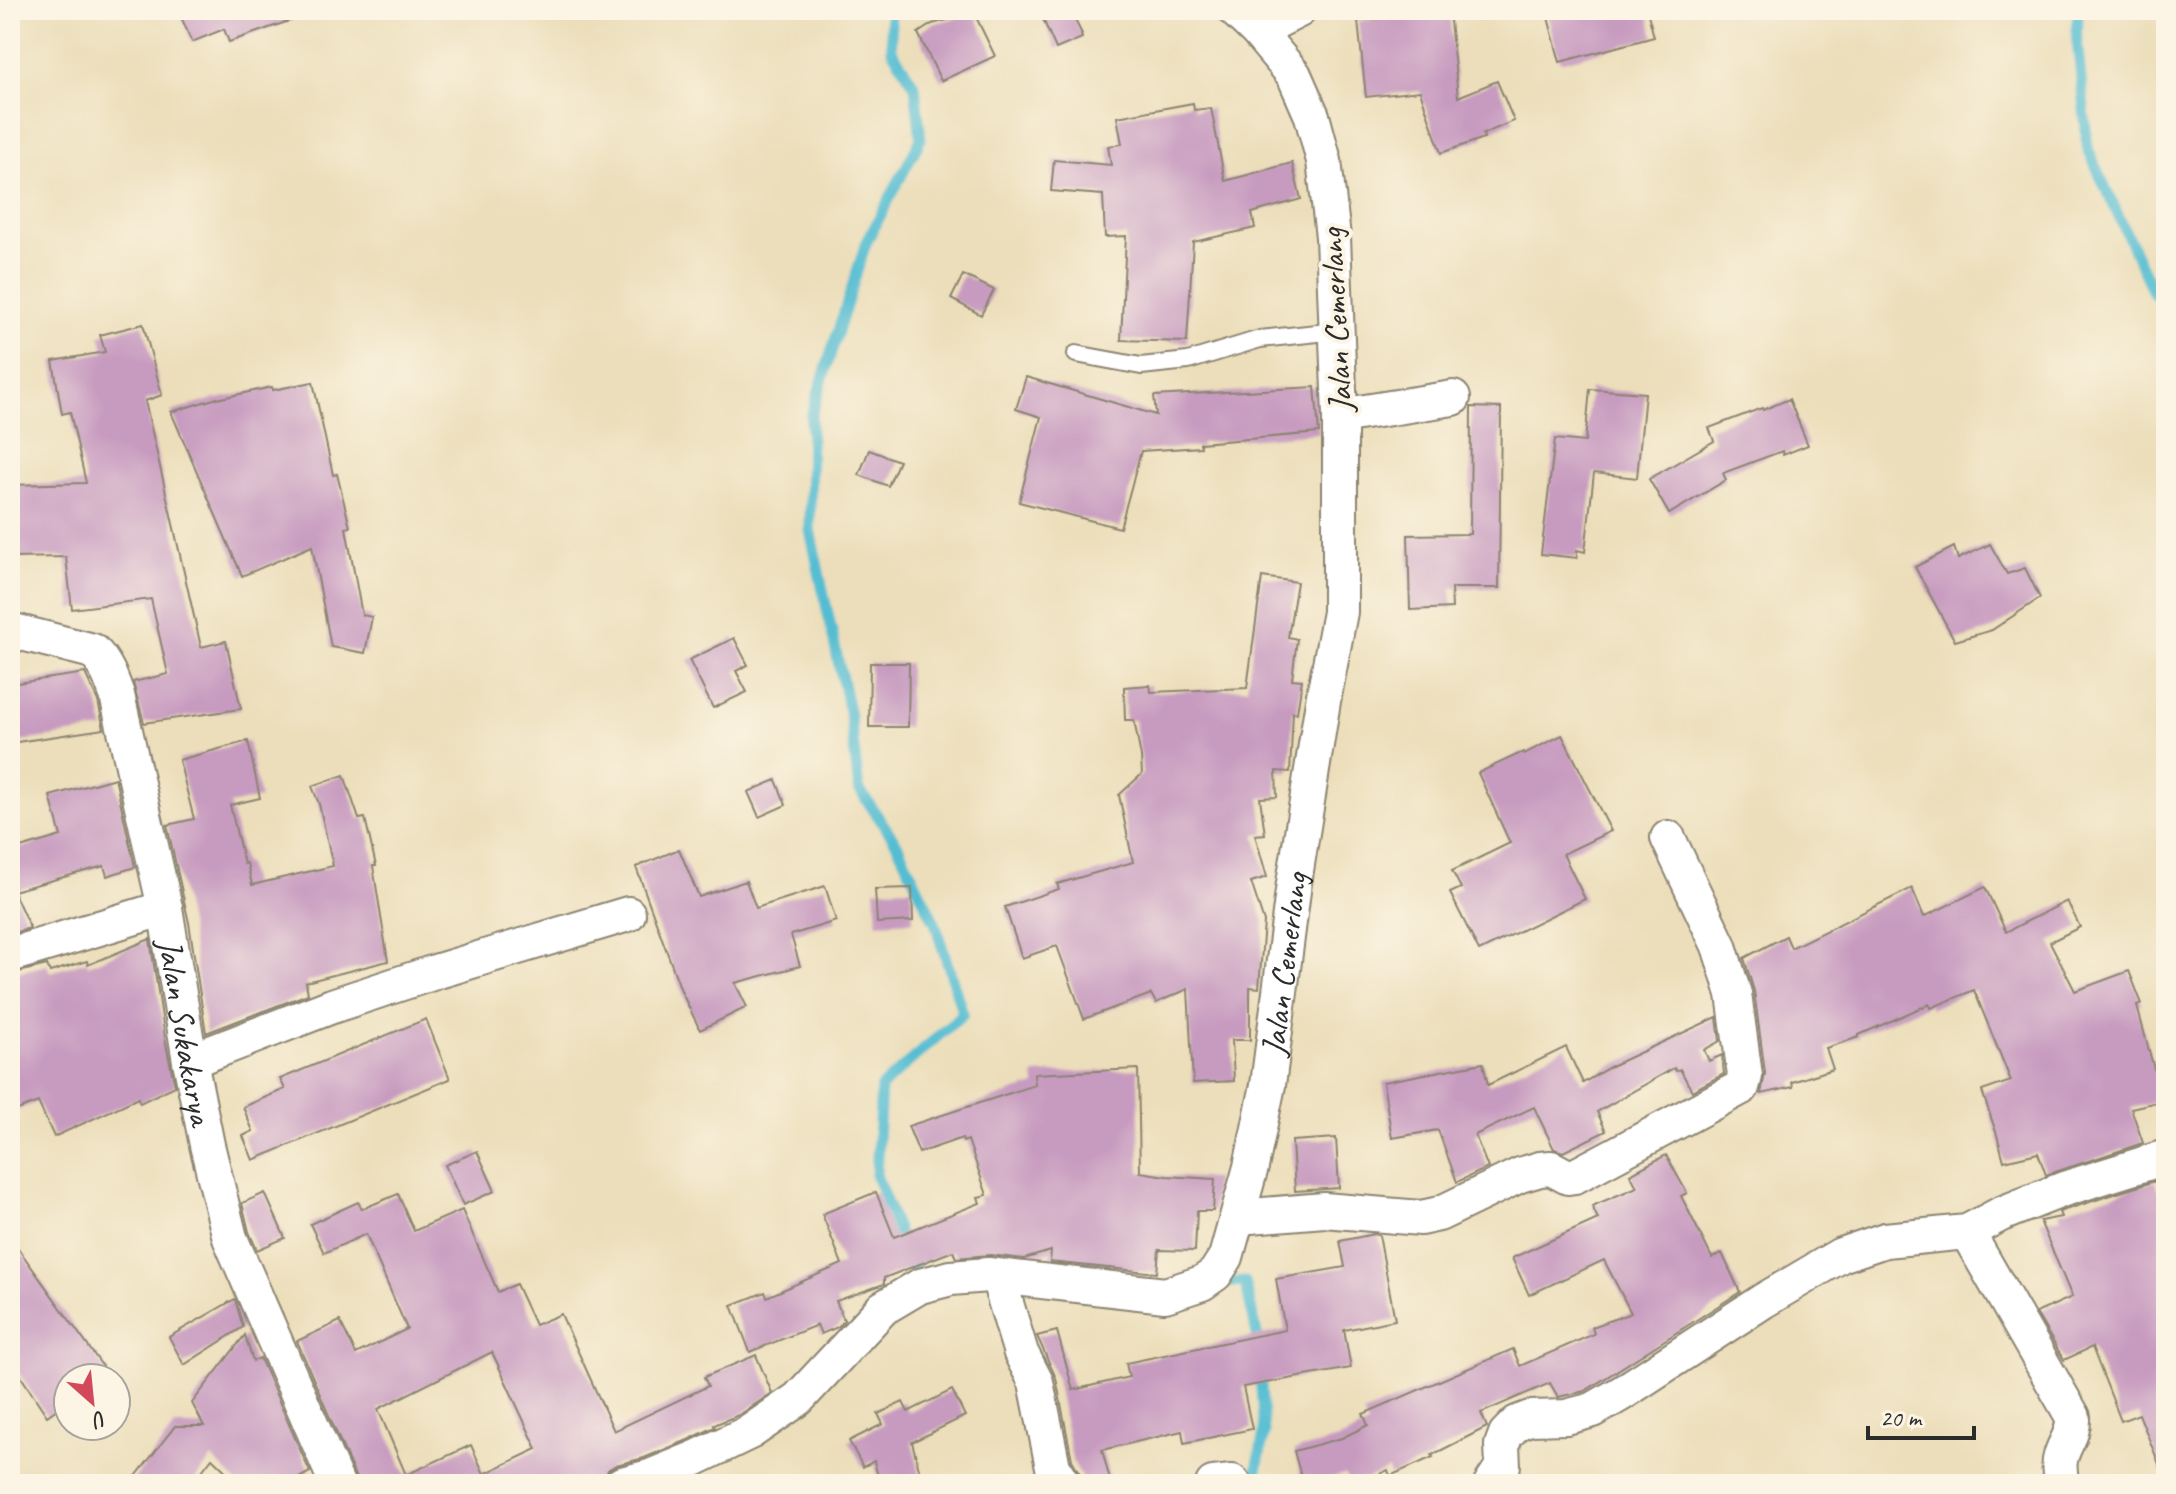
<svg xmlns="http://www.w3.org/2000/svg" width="2176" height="1494" font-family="Caveat,sans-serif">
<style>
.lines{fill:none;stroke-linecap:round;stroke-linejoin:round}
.stream{stroke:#55bdd2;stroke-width:11}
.building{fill:#c79bc0;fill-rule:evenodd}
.lane-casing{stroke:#8c8472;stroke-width:20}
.street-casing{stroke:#8c8472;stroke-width:38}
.lane{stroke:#fff;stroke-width:16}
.street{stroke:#fff;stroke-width:34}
.labels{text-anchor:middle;stroke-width:8;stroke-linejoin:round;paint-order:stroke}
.street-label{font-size:34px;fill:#2b2b2b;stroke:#fcf5e5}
</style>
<rect width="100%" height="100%" fill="#fcf5e5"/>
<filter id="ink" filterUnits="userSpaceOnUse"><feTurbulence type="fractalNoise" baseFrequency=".0125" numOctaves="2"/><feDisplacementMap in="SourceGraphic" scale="16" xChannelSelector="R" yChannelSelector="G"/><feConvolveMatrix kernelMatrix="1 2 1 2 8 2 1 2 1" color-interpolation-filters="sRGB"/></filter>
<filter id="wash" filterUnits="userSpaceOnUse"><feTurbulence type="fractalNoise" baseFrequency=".006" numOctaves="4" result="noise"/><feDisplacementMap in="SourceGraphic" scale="32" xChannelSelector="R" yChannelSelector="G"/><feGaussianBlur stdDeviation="1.8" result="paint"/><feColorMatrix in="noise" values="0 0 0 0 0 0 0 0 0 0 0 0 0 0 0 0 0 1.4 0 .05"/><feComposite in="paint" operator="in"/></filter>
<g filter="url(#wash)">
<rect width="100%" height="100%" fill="#ecdeba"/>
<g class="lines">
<g class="stream">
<path d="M 890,10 L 892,50 L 915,86 L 921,139 L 866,243 L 811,416 L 810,530 L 850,716 L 859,789 L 897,844 L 935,923 L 963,1014 L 881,1087 L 876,1175 L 905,1250 L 919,1276 L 923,1276"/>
<path d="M 2079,10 L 2076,29 L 2088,149 L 2153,292 L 2166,308"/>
<path d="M 1216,1283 L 1245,1282 L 1258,1338 L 1259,1351"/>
<path d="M 1257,1484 L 1255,1480 L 1264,1433 L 1260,1372"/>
</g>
</g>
<g id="blocks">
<g class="building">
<path d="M 178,10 L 308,10 L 309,14 L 229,42 L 224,29 L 192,42 Z"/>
<path d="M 1039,10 L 1070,10 L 1082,34 L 1081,35 L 1082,38 L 1056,49 Z"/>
<path d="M 1546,10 L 1647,10 L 1654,37 L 1560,62 Z"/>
<path d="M 1449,11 L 1458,97 L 1497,81 L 1514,121 L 1483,134 L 1484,138 L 1441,153 L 1420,91 L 1366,97 L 1358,21 Z"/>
<path d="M 974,13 L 995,56 L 941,81 L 918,33 L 932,24 Z"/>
<path d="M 1193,103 L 1194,110 L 1211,108 L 1225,181 L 1292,163 L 1301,199 L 1252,213 L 1255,228 L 1193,242 L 1187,342 L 1121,340 L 1126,236 L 1105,237 L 1103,195 L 1051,191 L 1054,160 L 1111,165 L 1108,146 L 1122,144 L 1117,117 Z"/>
<path d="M 963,275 L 994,290 L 981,315 L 951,299 Z"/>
<path d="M 143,324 L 162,395 L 145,401 L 201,647 L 226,641 L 241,709 L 144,723 L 133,682 L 168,674 L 151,599 L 72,609 L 66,557 L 10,558 L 10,485 L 86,483 L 70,412 L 62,414 L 53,361 L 105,352 L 100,335 Z"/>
<path d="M 1026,377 L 1156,415 L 1154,396 L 1315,387 L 1319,433 L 1200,443 L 1201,447 L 1141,451 L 1120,528 L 1019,502 L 1041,417 L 1016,409 Z"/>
<path d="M 313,382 L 333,475 L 337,474 L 350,527 L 346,528 L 362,615 L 372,617 L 365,653 L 331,647 L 312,546 L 242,576 L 171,412 L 217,398 L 217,399 L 272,387 L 273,390 Z"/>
<path d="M 1590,389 L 1645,393 L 1637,478 L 1594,473 L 1585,552 L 1577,550 L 1577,558 L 1541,554 L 1555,439 L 1585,442 Z"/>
<path d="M 1789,399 L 1808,445 L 1783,455 L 1782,451 L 1723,473 L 1726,480 L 1669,514 L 1649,479 L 1714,441 L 1709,428 L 1762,408 L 1763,410 Z"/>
<path d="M 1471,407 L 1501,408 L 1499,588 L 1451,588 L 1452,608 L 1410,610 L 1408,535 L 1470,534 Z"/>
<path d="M 869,450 L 899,461 L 888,486 L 859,475 Z"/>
<path d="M 1990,544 L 2007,574 L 2025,568 L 2040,598 L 1992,630 L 1955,641 L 1915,567 L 1954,547 L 1958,559 Z"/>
<path d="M 1262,577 L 1297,582 L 1288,637 L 1297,639 L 1292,679 L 1302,680 L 1297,713 L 1293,712 L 1290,772 L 1276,771 L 1277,797 L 1260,798 L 1265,834 L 1255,835 L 1267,877 L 1251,882 L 1264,922 L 1259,988 L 1250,987 L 1250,1040 L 1232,1040 L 1234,1081 L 1193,1083 L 1188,989 L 1156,1003 L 1151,994 L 1084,1019 L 1057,946 L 1022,958 L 1005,907 L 1059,889 L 1057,884 L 1133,862 L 1119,795 L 1142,774 L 1141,757 L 1134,720 L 1125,720 L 1124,687 L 1150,685 L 1151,692 L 1247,688 Z"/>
<path d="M 734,638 L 748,665 L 736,671 L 747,692 L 713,708 L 689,660 Z"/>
<path d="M 870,663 L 909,663 L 908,727 L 869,727 Z"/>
<path d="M 85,673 L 98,701 L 104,729 L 10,743 L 10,684 Z"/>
<path d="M 1562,735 L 1611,831 L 1563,854 L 1585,899 L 1479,951 L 1450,893 L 1461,888 L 1452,871 L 1510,843 L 1478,773 L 1523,752 L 1524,754 Z"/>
<path d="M 248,741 L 260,798 L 230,805 L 244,864 L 247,863 L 252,885 L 333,866 L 319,804 L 312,786 L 344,775 L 359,819 L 365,818 L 376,866 L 373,866 L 388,961 L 306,982 L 308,994 L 206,1033 L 189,923 L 167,825 L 194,819 L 179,760 Z"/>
<path d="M 115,778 L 135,867 L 107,876 L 104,866 L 13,891 L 30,928 L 10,934 L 10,851 L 61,836 L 50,796 Z"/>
<path d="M 776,780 L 786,805 L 759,817 L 748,792 Z"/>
<path d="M 679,849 L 699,897 L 746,881 L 756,908 L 825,886 L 836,921 L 791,935 L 800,966 L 735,983 L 747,1007 L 700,1030 L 682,993 L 636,867 Z"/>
<path d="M 1985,887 L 2006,932 L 2067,901 L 2080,927 L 2050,942 L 2075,991 L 2129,971 L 2142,1004 L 2137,1006 L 2154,1069 L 2166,1066 L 2166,1100 L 2131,1108 L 2143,1143 L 2046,1175 L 2038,1153 L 2004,1161 L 1997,1135 L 1982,1091 L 2011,1081 L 1974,990 L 1931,1008 L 1929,1004 L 1859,1035 L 1859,1037 L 1826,1048 L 1833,1069 L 1792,1082 L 1793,1087 L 1761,1094 L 1765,1073 L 1754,991 L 1744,958 L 1786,936 L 1791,948 L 1912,888 L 1924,917 Z"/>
<path d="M 912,888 L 913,921 L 877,923 L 875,889 Z"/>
<path d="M 150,939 L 166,1044 L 175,1086 L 140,1103 L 138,1098 L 54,1137 L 38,1102 L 10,1113 L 10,974 L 47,965 L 50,972 L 87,961 L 88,965 Z"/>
<path d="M 1717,1017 L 1720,1041 L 1704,1050 L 1709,1061 L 1722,1055 L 1724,1074 L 1692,1091 L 1680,1069 L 1676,1071 L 1674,1068 L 1597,1112 L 1606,1131 L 1563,1152 L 1554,1149 L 1534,1107 L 1475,1135 L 1488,1168 L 1457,1182 L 1438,1130 L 1392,1138 L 1383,1082 L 1483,1063 L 1488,1085 L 1566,1047 L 1583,1083 L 1611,1066 Z"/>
<path d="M 426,1019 L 450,1079 L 253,1160 L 243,1136 L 253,1131 L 243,1107 L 285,1089 L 280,1079 Z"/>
<path d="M 1138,1069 L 1140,1172 L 1166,1176 L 1215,1179 L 1213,1211 L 1197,1211 L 1195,1251 L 1159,1250 L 1157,1273 L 1050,1262 L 1051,1251 L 1024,1259 L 990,1255 L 956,1258 L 953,1251 L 884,1278 L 884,1284 L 836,1301 L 844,1320 L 838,1327 L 821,1334 L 817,1325 L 750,1352 L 732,1305 L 765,1292 L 767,1297 L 842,1264 L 822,1214 L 876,1192 L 894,1237 L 980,1203 L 978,1197 L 987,1195 L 968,1140 L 963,1142 L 962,1138 L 919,1153 L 908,1126 L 1035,1085 L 1034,1074 Z"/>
<path d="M 1336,1138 L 1339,1188 L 1295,1191 L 1292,1141 Z"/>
<path d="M 477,1151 L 495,1191 L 463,1205 L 445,1165 Z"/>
<path d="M 1666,1155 L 1687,1193 L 1681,1196 L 1712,1258 L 1722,1253 L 1740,1292 L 1585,1391 L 1558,1397 L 1550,1383 L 1481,1413 L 1487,1427 L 1432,1455 L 1433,1457 L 1390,1476 L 1388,1470 L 1357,1484 L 1349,1484 L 1345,1474 L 1311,1484 L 1303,1484 L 1294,1451 L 1342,1438 L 1368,1425 L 1363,1414 L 1513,1349 L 1520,1366 L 1594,1334 L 1592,1327 L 1631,1313 L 1604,1260 L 1529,1295 L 1512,1258 L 1598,1219 L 1592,1206 L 1637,1187 L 1630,1174 Z"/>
<path d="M 2155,1181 L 2158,1190 L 2166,1187 L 2165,1479 L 2139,1414 L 2121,1421 L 2092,1347 L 2064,1360 L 2036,1313 L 2072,1297 L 2040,1221 L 2061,1217 L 2059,1212 L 2071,1208 Z"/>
<path d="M 265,1193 L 285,1238 L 257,1250 L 249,1232 L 242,1203 Z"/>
<path d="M 398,1194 L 414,1231 L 462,1210 L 498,1292 L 516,1284 L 535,1325 L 561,1314 L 614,1431 L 708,1386 L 704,1377 L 756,1355 L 772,1393 L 741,1414 L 714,1425 L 715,1427 L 688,1440 L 644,1458 L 616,1465 L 608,1470 L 603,1483 L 600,1484 L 357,1484 L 355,1476 L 297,1341 L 340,1321 L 356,1354 L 407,1329 L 366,1234 L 324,1253 L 310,1224 L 358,1202 L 362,1209 ZM 492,1352 L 537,1449 L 484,1474 L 471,1445 L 406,1475 L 378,1409 Z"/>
<path d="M 1374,1234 L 1379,1235 L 1395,1320 L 1344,1330 L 1351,1368 L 1243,1387 L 1252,1429 L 1184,1443 L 1182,1431 L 1102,1450 L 1111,1484 L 1083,1484 L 1080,1474 L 1072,1460 L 1056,1378 L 1037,1336 L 1057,1331 L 1073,1390 L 1129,1377 L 1126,1363 L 1285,1330 L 1276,1279 L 1345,1267 L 1340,1241 Z"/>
<path d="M 10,1237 L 108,1374 L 103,1378 L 68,1378 L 68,1401 L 47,1416 L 10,1360 Z"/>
<path d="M 235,1299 L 243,1327 L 184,1365 L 169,1337 Z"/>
<path d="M 245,1335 L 253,1361 L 260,1358 L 310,1472 L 288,1484 L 239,1484 L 212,1458 L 192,1484 L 130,1484 L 175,1426 L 204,1426 L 192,1403 Z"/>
<path d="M 952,1390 L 965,1416 L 912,1442 L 923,1484 L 880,1484 L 874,1461 L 863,1467 L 849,1441 L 883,1424 L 878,1414 L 903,1402 L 908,1412 Z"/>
</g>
</g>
</g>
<g filter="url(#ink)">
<use href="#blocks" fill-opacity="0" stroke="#8c8472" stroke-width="2"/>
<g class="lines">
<g class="lane-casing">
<path id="lane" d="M 1076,354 L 1141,366 L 1188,361 L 1260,339 L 1337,331"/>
</g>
<g class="street-casing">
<g id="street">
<path d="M 1257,31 L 1299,10"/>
<path d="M 1340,416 L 1453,398"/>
<path id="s1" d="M 10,630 L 93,651 C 106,664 111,678 117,695 L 165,908 L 190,1061 L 207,1145 L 230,1238 L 337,1484"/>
<path d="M 10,955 L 165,908"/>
<path d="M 190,1061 L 332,1006 L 435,972 L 628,914"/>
<path d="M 1239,1217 L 1324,1210 L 1421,1218 L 1439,1214 L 1520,1175 L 1540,1169 L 1551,1168 L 1568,1177 L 1575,1176 L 1742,1087 L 1745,1076 L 1734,994 L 1719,946 L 1668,838"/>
<path d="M 1967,1232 L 2073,1417 C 2074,1434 2065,1442 2061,1456 C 2058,1465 2060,1475 2062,1484"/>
<path d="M 998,1277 L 1021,1353 L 1036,1382 L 1053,1467 L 1063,1484"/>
<path id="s2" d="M 622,1484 L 650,1477 L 696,1458 L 750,1432 L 798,1399 L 883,1308 L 920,1286 L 951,1278 L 988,1275 L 1165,1295 L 1202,1283 L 1215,1274 L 1226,1257 L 1251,1167 L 1268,1085 L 1294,883 L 1323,701 L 1340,612 L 1340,416 L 1333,237 L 1324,161 L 1312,116 L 1294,75 L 1257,31 L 1235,10"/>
<path d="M 1213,1484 L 1232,1482 L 1234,1484"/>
<path d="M 1491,1484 L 1503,1466 L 1502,1445 L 1506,1434 L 1517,1423 L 1530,1418 L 1566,1417 L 1593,1410 L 1622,1393 L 1763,1301 L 1841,1255 L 1885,1240 L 1967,1232 L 2001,1214 L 2064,1189 L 2166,1157"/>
</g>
</g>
<use href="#lane" class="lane"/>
<use href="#street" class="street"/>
</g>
</g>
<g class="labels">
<g class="street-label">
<text transform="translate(1335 320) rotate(-93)" y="12">Jalan Cemerlang</text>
<text dy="12" stroke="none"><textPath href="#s2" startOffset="986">Jalan Cemerlang</textPath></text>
<text dy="12" stroke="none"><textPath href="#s1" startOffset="480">Jalan Sukakarya</textPath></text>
</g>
</g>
<rect width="2176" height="1494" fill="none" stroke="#fcf5e5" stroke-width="40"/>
<g transform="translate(92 1402) rotate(153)"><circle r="38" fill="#fcf5e5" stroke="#a8a49b" stroke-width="2"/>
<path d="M0-6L14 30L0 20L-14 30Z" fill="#d1495b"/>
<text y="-12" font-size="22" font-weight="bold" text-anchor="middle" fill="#2b2b2b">U</text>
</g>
<path d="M1868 1426v12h106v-12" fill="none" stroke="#2b2b2b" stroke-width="4"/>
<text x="1880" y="1426" font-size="24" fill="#2b2b2b" stroke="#fcf5e5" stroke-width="6" paint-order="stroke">20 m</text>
</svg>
